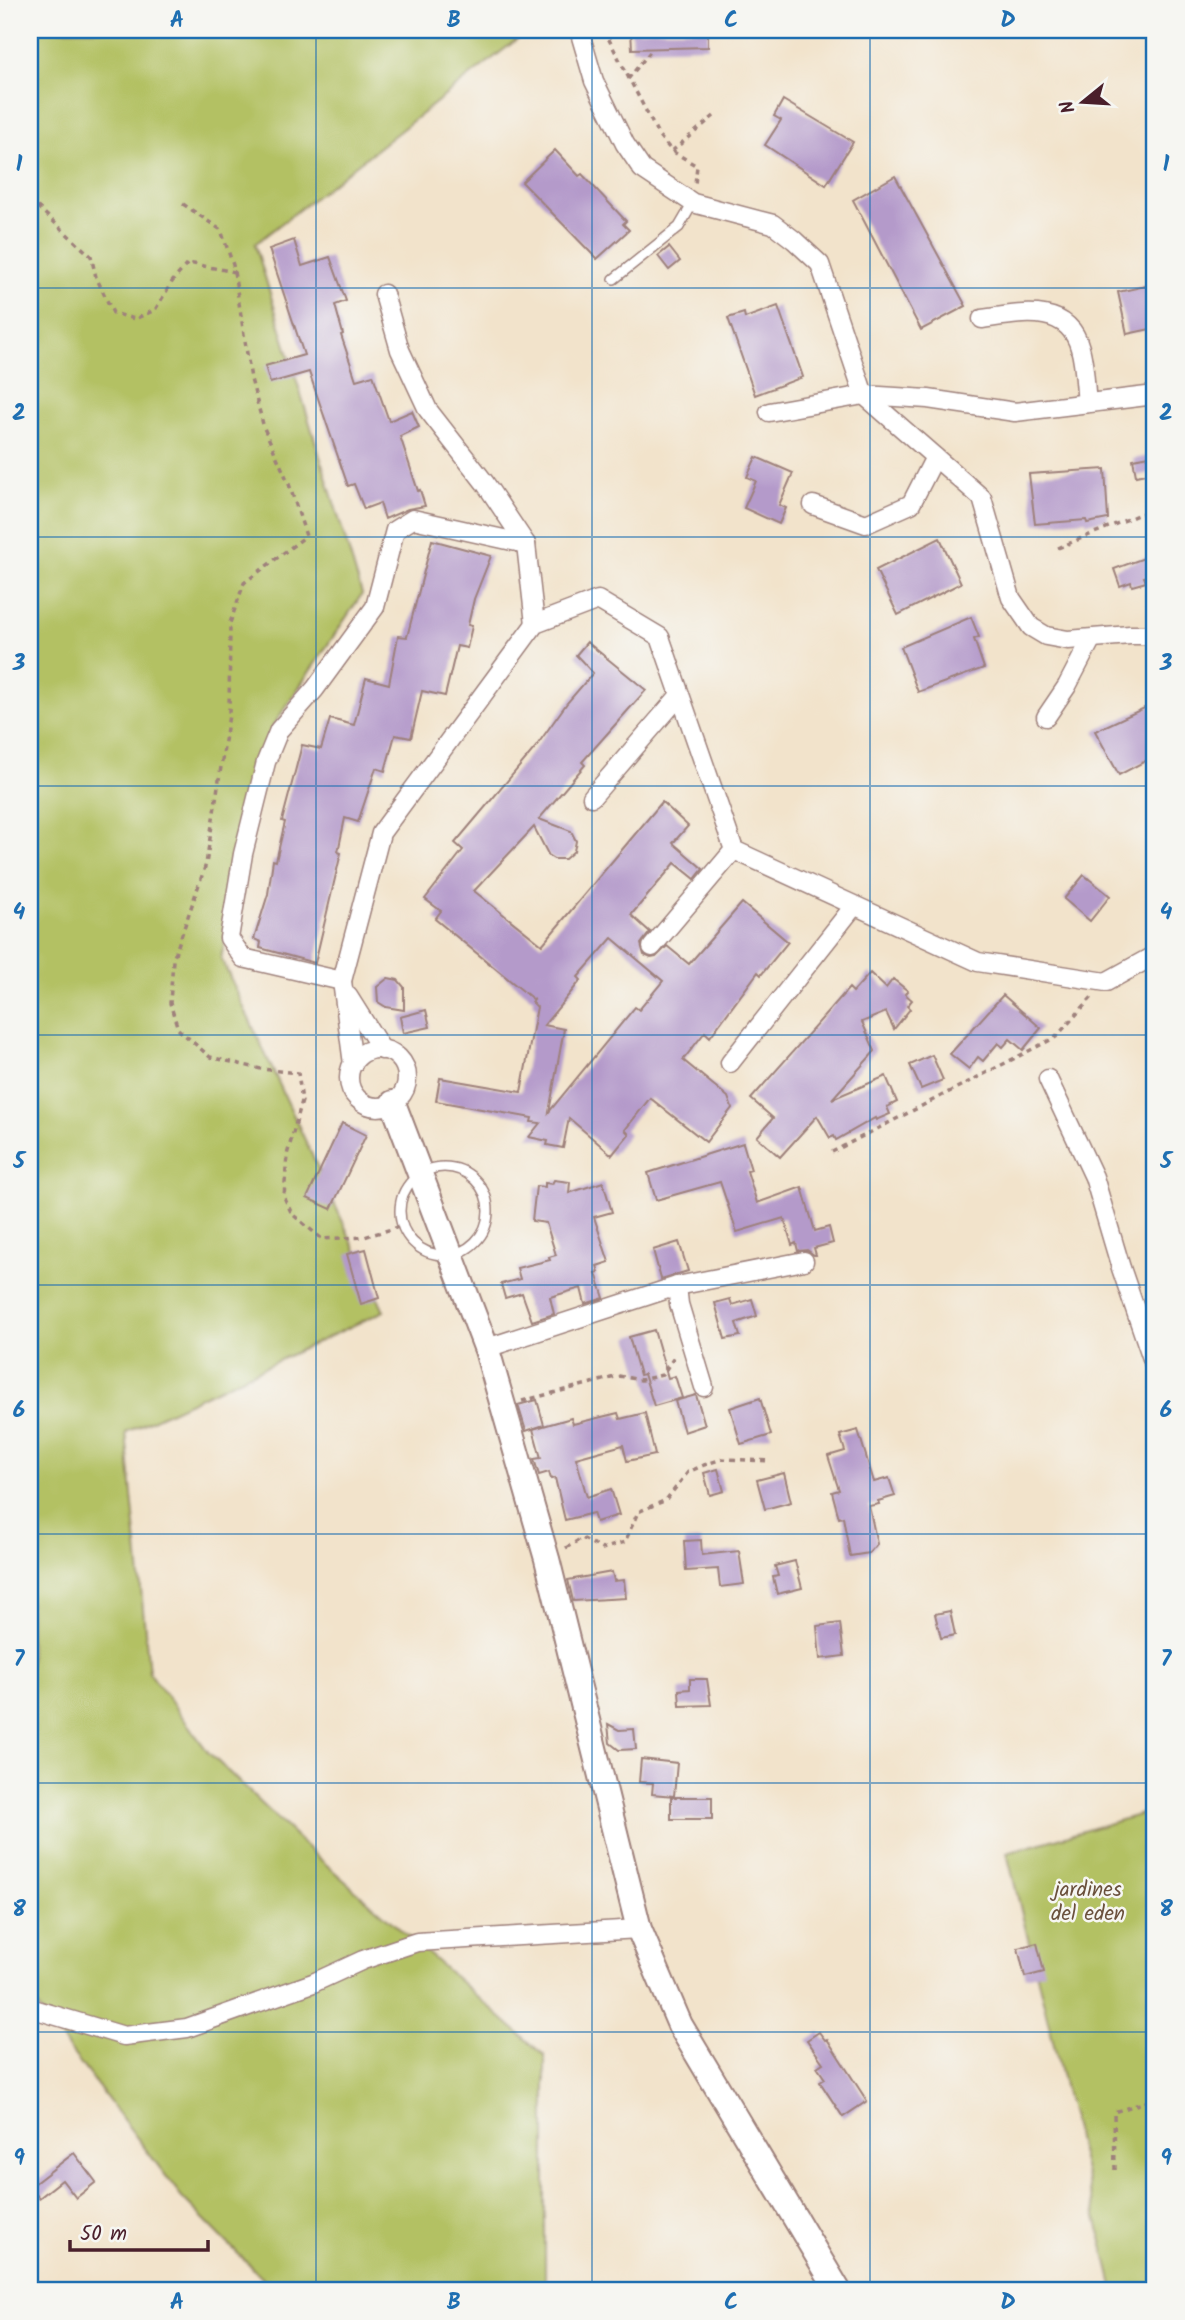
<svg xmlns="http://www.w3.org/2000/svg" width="1185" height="2320" font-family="Kalam,sans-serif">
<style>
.green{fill:#b3c164;stroke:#7e7048;stroke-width:2}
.building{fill:#b49aca;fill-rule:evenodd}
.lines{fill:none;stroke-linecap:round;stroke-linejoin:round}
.lane-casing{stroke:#9e817b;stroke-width:12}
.street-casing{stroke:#9e817b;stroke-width:21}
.secondary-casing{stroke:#9e817b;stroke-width:28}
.path{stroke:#9e817b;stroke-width:3.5;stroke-dasharray:5 5;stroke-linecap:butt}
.lane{stroke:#fff;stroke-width:9}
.street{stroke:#fff;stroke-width:18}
.secondary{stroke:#fff;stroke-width:24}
.grid{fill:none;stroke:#1f6fb2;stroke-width:2;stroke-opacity:0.55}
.labels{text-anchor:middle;stroke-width:5;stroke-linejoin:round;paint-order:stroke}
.park-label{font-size:21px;fill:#6a503c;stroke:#f6f6f2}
.neatline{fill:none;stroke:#1f6fb2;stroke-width:2.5}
.grid-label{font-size:23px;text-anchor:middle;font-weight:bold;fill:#1f6fb2}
</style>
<rect width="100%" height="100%" fill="#f6f6f2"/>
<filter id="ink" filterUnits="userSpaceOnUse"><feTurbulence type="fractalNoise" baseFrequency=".0143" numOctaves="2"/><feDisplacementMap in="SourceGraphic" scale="14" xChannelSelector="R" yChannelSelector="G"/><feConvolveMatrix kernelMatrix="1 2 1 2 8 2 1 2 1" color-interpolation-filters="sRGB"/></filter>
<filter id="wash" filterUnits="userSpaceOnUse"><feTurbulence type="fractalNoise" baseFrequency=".00686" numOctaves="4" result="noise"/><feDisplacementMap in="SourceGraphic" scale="28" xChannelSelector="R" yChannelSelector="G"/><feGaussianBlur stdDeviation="1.57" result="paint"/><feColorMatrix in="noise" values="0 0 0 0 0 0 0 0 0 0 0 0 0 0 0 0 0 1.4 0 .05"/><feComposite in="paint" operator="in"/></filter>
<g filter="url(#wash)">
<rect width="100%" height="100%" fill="#f2e3cb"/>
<g class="green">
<path d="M 30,30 L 529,30 L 255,244 L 362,594 L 273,726 L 221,958 L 384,1311 L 126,1432 L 149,1672 L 209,1753 L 313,1853 L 545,2056 L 545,2290 L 274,2290 L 182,2197 L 30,1997 Z"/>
<path d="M 1155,1810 L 1155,2290 L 1114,2290 L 1007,1853 Z"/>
</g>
<g id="blocks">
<g class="building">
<path d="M 660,30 L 708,30 L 708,47 L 632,49 L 631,31 Z"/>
<path d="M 783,100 L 853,142 L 826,185 L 765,145 L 781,120 L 774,116 Z"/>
<path d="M 555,150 L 579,176 L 582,174 L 626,221 L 623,224 L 629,230 L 597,259 L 522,182 Z"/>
<path d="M 895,176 L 966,306 L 921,330 L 853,200 Z"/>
<path d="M 294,240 L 302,266 L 330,257 L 346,301 L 335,305 L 343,334 L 341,335 L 356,380 L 373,375 L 389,421 L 412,411 L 419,427 L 400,436 L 418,491 L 420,490 L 425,506 L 408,509 L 385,519 L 380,503 L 364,509 L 354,484 L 348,486 L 309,372 L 270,383 L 265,366 L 304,355 L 269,249 Z"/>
<path d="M 669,247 L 680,261 L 669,270 L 658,256 Z"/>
<path d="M 1155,284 L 1155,328 L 1127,334 L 1118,292 Z"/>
<path d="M 778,306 L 803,377 L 755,395 L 728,318 L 744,313 L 745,318 Z"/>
<path d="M 1155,455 L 1155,472 L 1136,476 L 1133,459 Z"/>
<path d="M 756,457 L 793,473 L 779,505 L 786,508 L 779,524 L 744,508 L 756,481 L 747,477 Z"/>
<path d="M 1105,469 L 1108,519 L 1087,523 L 1086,520 L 1035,524 L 1029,474 Z"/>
<path d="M 940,538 L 961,583 L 898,615 L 876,570 Z"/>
<path d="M 432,540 L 491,556 L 474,599 L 468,625 L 472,626 L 467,648 L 457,646 L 445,696 L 422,691 L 411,738 L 395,735 L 385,771 L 376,768 L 358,822 L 345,818 L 338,852 L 341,853 L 315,963 L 260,948 L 261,942 L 254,939 L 268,894 L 273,860 L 276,861 L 285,822 L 282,821 L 302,745 L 321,749 L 330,719 L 354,725 L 366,678 L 389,684 L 398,636 L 407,637 Z"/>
<path d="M 1155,554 L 1155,574 L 1144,577 L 1146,582 L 1132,586 L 1131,582 L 1120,586 L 1114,569 Z"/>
<path d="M 971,617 L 979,637 L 974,639 L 984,668 L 918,692 L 901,647 Z"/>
<path d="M 587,642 L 646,690 L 582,762 L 585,765 L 539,819 L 571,831 L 576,841 L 574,851 L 565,859 L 554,859 L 549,856 L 534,827 L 474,891 L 542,945 L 662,802 L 688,826 L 673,843 L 703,869 L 695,879 L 675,863 L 631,915 L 650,932 L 641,944 L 644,955 L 651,958 L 656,957 L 667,946 L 689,964 L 742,903 L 788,942 L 761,975 L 758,972 L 710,1037 L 705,1032 L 683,1060 L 728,1097 L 732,1108 L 706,1142 L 650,1098 L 625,1130 L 629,1134 L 612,1155 L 569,1118 L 563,1148 L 547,1145 L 548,1141 L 529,1137 L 540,1123 L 531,1122 L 532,1118 L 436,1101 L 440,1078 L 521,1092 L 537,1007 L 532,1002 L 534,1000 L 435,919 L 441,911 L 425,899 L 463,850 L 455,843 L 535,748 L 567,703 L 593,673 L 576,655 ZM 612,938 L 663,981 L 639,1010 L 635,1007 L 549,1112 L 564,1029 L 544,1025 L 581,980 L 578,977 Z"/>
<path d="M 1155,703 L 1155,756 L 1119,775 L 1095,731 Z"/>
<path d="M 1084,875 L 1110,896 L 1090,921 L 1064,899 Z"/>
<path d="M 870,973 L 886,988 L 893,979 L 908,991 L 905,994 L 912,1000 L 907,1006 L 910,1009 L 894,1029 L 886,1012 L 862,1022 L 875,1051 L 832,1099 L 886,1076 L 897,1102 L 887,1107 L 890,1114 L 876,1120 L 875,1118 L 836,1140 L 834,1136 L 830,1138 L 817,1116 L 780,1157 L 757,1137 L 773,1118 L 751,1099 L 849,988 L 853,992 Z"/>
<path d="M 388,978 L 398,980 L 404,987 L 404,1010 L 386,1007 L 378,1002 L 377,987 Z"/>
<path d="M 1003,995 L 1041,1028 L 1023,1050 L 1010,1039 L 1003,1047 L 998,1043 L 983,1061 L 978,1057 L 969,1069 L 950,1054 Z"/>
<path d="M 426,1010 L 430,1027 L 403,1033 L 400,1017 Z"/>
<path d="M 932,1055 L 943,1080 L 921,1089 L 910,1065 Z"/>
<path d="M 342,1123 L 366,1135 L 331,1209 L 307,1198 Z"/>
<path d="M 743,1143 L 751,1170 L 747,1171 L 757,1203 L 802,1187 L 815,1231 L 829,1227 L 833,1243 L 814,1248 L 816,1255 L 814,1255 L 807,1250 L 798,1251 L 796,1243 L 792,1245 L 784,1218 L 737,1232 L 720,1182 L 656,1200 L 648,1173 Z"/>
<path d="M 554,1180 L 570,1182 L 569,1193 L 603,1182 L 612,1212 L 594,1217 L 609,1262 L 597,1266 L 599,1272 L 596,1273 L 604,1298 L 585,1304 L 581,1288 L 550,1297 L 554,1314 L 532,1321 L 522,1293 L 505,1298 L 501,1284 L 520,1279 L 517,1268 L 550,1260 L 549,1257 L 556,1255 L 546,1223 L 532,1221 L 536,1186 L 545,1187 L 545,1183 L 552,1184 Z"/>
<path d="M 679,1242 L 688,1271 L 661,1279 L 653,1250 Z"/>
<path d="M 366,1249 L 379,1298 L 361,1304 L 347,1254 Z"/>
<path d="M 730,1299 L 732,1305 L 752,1299 L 757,1316 L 736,1323 L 740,1336 L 725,1339 L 715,1303 Z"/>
<path d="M 654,1330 L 668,1378 L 675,1376 L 682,1398 L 654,1406 L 644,1374 L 640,1375 L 629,1337 Z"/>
<path d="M 696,1395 L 705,1425 L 684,1432 L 675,1401 Z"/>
<path d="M 760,1398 L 771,1435 L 741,1444 L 730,1408 Z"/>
<path d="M 537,1400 L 544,1425 L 526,1431 L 518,1405 Z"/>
<path d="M 618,1413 L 620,1419 L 645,1413 L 655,1455 L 627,1461 L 623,1445 L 576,1458 L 587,1497 L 611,1489 L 619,1515 L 596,1522 L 593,1513 L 565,1520 L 555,1478 L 551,1479 L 549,1472 L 539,1475 L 534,1459 L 541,1458 L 533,1429 L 571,1418 L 573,1424 Z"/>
<path d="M 858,1430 L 874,1482 L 889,1478 L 895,1496 L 878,1501 L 879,1504 L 869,1506 L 877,1544 L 869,1553 L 850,1556 L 843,1517 L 839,1518 L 832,1492 L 839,1490 L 828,1456 L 845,1451 L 840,1435 Z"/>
<path d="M 718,1469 L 724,1491 L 710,1495 L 704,1473 Z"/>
<path d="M 784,1473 L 791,1502 L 765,1509 L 757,1480 Z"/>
<path d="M 701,1540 L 702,1555 L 739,1551 L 744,1584 L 720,1587 L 718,1569 L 686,1571 L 684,1541 Z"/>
<path d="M 795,1561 L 802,1588 L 777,1594 L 773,1577 L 778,1576 L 775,1566 Z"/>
<path d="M 612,1572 L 614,1581 L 624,1580 L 626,1598 L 573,1601 L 568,1580 Z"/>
<path d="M 950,1611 L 955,1635 L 941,1638 L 935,1614 Z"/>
<path d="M 840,1623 L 844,1656 L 820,1659 L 817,1626 Z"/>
<path d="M 690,1679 L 707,1679 L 711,1705 L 680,1706 L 679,1690 L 690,1689 Z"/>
<path d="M 608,1724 L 619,1730 L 634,1729 L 636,1749 L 619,1750 L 610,1743 Z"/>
<path d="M 641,1759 L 677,1763 L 674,1796 L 652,1794 L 653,1783 L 639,1782 Z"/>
<rect x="671" y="1797" width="41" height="22"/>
<path d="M 1037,1943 L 1044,1972 L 1025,1977 L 1018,1948 Z"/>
<path d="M 819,2032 L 825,2040 L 827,2039 L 867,2101 L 843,2117 L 820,2082 L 825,2079 L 817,2067 L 823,2063 L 807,2040 Z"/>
<path d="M 74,2153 L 96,2182 L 76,2198 L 62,2180 L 39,2198 L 30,2187 Z"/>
</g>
</g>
</g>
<g filter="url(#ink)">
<use href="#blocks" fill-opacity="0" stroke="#9e817b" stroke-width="2"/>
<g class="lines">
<g class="lane-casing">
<g id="lane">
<path d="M 614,279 L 679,227 L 693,203"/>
<circle cx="444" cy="1211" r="44"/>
</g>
</g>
<g class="street-casing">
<g id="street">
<path d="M 579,30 L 594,81 L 625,144 L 642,169 L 693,203 L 773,224 L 794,240 L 820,264 L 864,395 L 982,498 L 1011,598 L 1031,627 L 1046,636 L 1068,640 L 1130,635 L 1155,635"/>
<path d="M 384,294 L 400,350 L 428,410 L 485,483 L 526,544 L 535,624"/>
<path d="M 982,319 C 1018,314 1068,302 1080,348 C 1085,365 1085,386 1087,403"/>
<path d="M 769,412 L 864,395 L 928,399 L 1015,412 L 1155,395"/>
<path d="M 813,505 L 866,524 L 911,504 L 935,457"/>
<path d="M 1046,717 L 1067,686 L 1091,640"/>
<path d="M 592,797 L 680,695"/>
<path d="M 652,947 L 734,850"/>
<path d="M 342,981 L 243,958 L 229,938 L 243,854 L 266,762 L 279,730 L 315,689 L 375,607 L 395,530 L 413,519 L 526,544"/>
<path d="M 348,996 L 382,1050"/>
<circle cx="378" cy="1078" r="29"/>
<path d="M 730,1063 L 854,906"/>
<path d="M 353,1064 L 342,981 L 381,833 L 535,624 L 598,600 L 660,637 L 734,850 L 978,962 L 1106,982 L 1155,955"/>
<path d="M 1048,1079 L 1094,1177 L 1121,1268 L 1155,1367"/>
<path d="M 677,1286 L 679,1304 L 704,1387"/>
<path d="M 487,1348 L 677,1286 L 804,1261"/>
<path d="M 30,2008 L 124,2036 L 187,2028 L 313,1983 L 363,1960 L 417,1942 L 639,1929"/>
</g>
</g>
<g class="secondary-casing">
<path id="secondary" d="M 393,1103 L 487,1350 L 547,1559 L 639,1929 L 680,2025 L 838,2290"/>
</g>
<g class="path">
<path d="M 604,30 L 659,136 L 672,151 L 697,166 L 695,184"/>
<path d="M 628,79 L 650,52"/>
<path d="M 672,151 L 714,116"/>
<path d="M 30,200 L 91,256 L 96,277 L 113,313 L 135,319 L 155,310 L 172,282 L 188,263 L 235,272"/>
<path d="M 183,204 L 221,230 L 233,265 L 251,379 L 264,428 L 289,484 L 306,536 L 244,583 L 230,623 L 229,715 L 206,864 L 173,960 L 170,1003 L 178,1029 L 210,1057 L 261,1069 L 298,1073 L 302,1101 L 287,1155 L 284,1197 L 292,1214 L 322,1239 L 364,1237 L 402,1226"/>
<path d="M 1058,548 L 1140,514 L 1155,510"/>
<path d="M 832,1152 L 1056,1037 L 1093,996"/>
<path d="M 522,1401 L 619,1376 L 641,1380 L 662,1375 L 675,1356"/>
<path d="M 566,1548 L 582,1538 L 602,1549 L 625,1542 L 638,1512 L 666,1500 L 688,1472 L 704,1465 L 722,1459 L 771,1461"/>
<path d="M 1115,2170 L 1114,2112 L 1155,2099"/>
</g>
<use href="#lane" class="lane"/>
<use href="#street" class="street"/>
<use href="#secondary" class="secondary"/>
</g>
</g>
<path class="grid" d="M 316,30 L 316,2290M 592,30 L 592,2290M 870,30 L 870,2290M 30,288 L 1155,288M 30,537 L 1155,537M 30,786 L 1155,786M 30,1035 L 1155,1035M 30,1285 L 1155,1285M 30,1534 L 1155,1534M 30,1783 L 1155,1783M 30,2032 L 1155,2032"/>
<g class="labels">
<g class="park-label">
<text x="1088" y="1896">jardines<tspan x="1088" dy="24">del eden</tspan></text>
</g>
</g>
<rect width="1185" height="2320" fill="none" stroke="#f6f6f2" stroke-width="77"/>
<g transform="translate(1083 102) rotate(252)" stroke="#f6f6f2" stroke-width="5" paint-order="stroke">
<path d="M0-5L12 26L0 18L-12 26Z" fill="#4a1f2b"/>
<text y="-10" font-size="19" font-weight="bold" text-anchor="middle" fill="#4a1f2b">N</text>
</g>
<path d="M70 2240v10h138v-10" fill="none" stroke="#4a1f2b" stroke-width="3.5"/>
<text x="80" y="2240" font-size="21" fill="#4a1f2b" stroke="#f6f6f2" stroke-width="5" paint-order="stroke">50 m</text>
<rect x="38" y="38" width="1108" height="2244" class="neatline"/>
<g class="grid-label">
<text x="177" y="27">A</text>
<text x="454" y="27">B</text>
<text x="731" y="27">C</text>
<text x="1008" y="27">D</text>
<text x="19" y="171">1</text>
<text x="1166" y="171">1</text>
<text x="19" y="420">2</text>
<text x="1166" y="420">2</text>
<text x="19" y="670">3</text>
<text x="1166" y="670">3</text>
<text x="19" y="919">4</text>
<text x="1166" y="919">4</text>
<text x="19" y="1168">5</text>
<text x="1166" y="1168">5</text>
<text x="19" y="1417">6</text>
<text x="1166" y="1417">6</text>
<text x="19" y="1666">7</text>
<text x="1166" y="1666">7</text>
<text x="19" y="1916">8</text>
<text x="1166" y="1916">8</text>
<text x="19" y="2165">9</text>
<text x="1166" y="2165">9</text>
<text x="177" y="2309">A</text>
<text x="454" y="2309">B</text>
<text x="731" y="2309">C</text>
<text x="1008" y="2309">D</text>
</g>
</svg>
